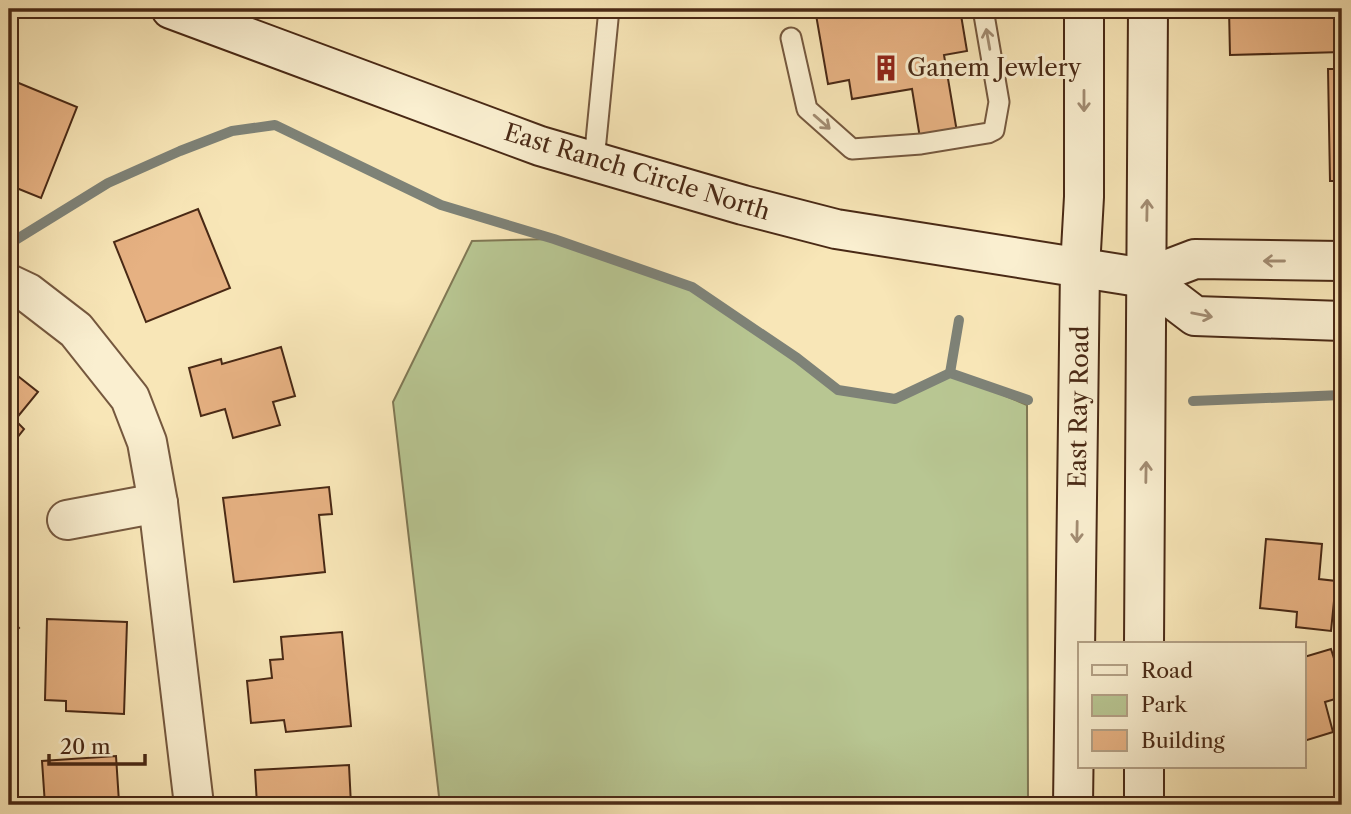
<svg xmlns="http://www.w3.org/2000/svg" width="1351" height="814" font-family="'Libre Caslon Text',serif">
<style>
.green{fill:#b8c692;stroke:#807854;stroke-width:2}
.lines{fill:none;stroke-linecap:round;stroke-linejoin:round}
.stream{stroke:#7e8277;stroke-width:10}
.building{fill:#e6b182;stroke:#492915;stroke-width:2}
.lane-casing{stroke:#75583e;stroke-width:23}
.street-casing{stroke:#75583e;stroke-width:42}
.secondary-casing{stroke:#492915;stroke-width:42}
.lane{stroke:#faefd0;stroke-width:19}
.street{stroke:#faefd0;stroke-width:38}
.secondary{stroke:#faefd0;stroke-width:38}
.oneway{stroke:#a28c72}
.labels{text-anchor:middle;stroke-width:6;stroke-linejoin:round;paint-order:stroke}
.poi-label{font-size:24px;fill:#492915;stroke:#faefd0;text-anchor:start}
.street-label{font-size:24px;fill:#492915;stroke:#faefd0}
</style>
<rect width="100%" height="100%" fill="#f8e6b7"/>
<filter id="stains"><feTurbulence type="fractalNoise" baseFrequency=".00286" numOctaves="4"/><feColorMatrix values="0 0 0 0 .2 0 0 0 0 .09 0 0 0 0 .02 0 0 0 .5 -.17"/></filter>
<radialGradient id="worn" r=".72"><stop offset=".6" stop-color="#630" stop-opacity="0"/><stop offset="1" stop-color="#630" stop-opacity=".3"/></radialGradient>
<path class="green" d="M 554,239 L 692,287 L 797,358 L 838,390 L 895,399 L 950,373 L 1027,405 L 1028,805 L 440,805 L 393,402 L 472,241 Z"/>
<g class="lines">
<g class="stream">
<path d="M 9,244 L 108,183 L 180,151 L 232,131 L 275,125 L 441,205 L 554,239 L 692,287 L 797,358 L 838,390 L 895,399 L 950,373 L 1028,400"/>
<path d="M 950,373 L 959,320"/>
<path d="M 1193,401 L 1342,395"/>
</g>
</g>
<g class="building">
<path d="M 815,9 L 960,9 L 967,51 L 944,55 L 957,132 L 920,138 L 912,89 L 852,99 L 849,80 L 828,84 Z"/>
<path d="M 1229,9 L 1342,9 L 1342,52 L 1230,55 Z"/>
<path d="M 1328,69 L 1342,69 L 1342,181 L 1330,181 Z"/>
<path d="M 9,79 L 77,107 L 41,198 L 9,185 Z"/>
<path d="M 198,209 L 230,288 L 146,322 L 114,242 Z"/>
<path d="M 281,347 L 295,396 L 273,402 L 280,425 L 233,438 L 225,409 L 201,416 L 189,368 L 221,359 L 222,364 Z"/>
<path d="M 9,369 L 38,392 L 15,420 L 24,429 L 9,448 Z"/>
<path d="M 329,487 L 332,514 L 319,515 L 325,572 L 234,582 L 223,498 Z"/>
<path d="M 1266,539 L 1322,544 L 1319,579 L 1336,581 L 1331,631 L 1296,627 L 1297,612 L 1260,608 Z"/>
<path d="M 9,617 L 19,628 L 9,637 Z"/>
<path d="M 47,619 L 127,622 L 124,714 L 66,711 L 66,701 L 45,700 Z"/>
<path d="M 342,632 L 351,726 L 286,732 L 284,720 L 251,723 L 247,681 L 272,678 L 270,660 L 283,659 L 281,637 Z"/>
<path d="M 1331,649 L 1342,684 L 1342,697 L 1325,702 L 1333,732 L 1304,741 L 1304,657 Z"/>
<path d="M 116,756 L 119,802 L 128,801 L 128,805 L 45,805 L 42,761 Z"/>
<path d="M 349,765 L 351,805 L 257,805 L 255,770 Z"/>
</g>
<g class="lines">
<g class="lane-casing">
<g id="lane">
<path d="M 791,38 L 807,109 L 852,149 L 921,144 L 988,133 L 994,130 L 999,102 L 983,9"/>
<path d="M 594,161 L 609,9"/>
</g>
</g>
<g class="street-casing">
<g id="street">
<path d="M 9,284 L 28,293 L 76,330 L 130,398 L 147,442 L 158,503 L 194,805"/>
<path d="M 67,520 L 158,503"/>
</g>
</g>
<g class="secondary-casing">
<g id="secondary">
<path d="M 171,9 L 540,146 L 743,205 L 836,229 L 1145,278 L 1195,316 L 1342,321"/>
<path d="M 1145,278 L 1195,259 L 1342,261"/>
<path d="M 1144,644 L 1148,9"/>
<path d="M 1073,805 L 1080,268 L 1084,197 L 1084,9"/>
<path d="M 1144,805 L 1144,767"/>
</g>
</g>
<use href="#lane" class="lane"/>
<use href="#street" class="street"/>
<use href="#secondary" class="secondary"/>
</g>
<defs><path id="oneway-shaft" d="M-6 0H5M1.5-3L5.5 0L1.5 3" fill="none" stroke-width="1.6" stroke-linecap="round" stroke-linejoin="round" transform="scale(1.75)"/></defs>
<g class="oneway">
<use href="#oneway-shaft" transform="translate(988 39) rotate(-100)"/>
<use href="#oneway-shaft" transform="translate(1084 101) rotate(90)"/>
<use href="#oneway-shaft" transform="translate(822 122) rotate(41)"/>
<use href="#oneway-shaft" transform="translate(1147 210) rotate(-89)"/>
<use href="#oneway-shaft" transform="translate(1274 261) rotate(180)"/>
<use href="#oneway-shaft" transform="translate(1202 315) rotate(11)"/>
<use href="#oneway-shaft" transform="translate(1146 472) rotate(-89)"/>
<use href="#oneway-shaft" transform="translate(1077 532) rotate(91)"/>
</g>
<defs>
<g id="building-bare" transform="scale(2.1)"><path d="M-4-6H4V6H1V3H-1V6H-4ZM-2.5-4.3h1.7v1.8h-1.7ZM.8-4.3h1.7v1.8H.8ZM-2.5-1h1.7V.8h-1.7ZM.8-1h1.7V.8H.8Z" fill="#8f2418" stroke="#faefd0" stroke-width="2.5" paint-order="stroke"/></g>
</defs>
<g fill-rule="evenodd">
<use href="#building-bare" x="886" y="68"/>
</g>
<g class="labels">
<g class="poi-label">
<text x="907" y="76">Ganem Jewlery</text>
</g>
<g class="street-label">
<text transform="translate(637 172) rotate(17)" y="8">East Ranch Circle North</text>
<text transform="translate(1079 407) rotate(-89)" y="8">East Ray Road</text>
</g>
</g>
<rect width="1351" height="814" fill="none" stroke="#f8e6b7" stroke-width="35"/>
<rect x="10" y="10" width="1330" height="793" fill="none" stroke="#492915" stroke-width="3.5"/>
<rect x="18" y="18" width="1316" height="779" fill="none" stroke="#492915" stroke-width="2"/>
<rect x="1078" y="642" width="228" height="126" fill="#faefd0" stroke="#b3a085" stroke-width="2"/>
<rect x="1092" y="665" width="35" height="10" fill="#faefd0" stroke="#b3a085" stroke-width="2"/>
<text x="1141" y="678" font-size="21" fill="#492915">Road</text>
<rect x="1092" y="695" width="35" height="21" fill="#b8c692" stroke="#b3a085" stroke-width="2"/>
<text x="1141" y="712" font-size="21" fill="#492915">Park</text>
<rect x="1092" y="730" width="35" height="21" fill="#e6b182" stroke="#b3a085" stroke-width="2"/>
<text x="1141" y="748" font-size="21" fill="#492915">Building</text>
<path d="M49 754v10h96v-10" fill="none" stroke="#492915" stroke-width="3.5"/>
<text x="60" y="754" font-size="21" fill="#492915" stroke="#faefd0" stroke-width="5" paint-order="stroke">20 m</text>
<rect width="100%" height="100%" filter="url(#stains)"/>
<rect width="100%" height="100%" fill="url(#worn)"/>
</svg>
